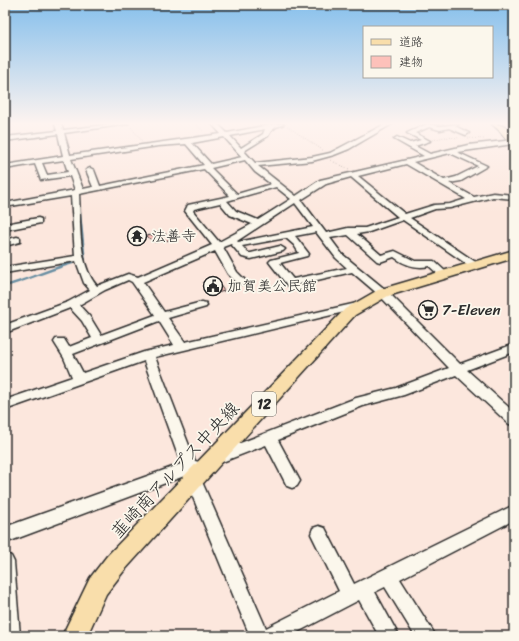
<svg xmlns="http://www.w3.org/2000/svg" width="519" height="641" font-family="Sriracha,'Klee One',sans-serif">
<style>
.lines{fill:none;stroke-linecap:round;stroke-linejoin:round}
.stream-far1{stroke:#688ea2;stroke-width:2}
.stream{stroke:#688ea2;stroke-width:2.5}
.building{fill:#fdc1ba;stroke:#2b2b2b}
.minor-casing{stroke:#2b2b2b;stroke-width:3}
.major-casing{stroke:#2b2b2b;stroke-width:3}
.path{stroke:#2b2b2b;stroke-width:1;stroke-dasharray:0.5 2;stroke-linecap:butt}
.minor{fill:#fbf7ec;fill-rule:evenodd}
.major{fill:#f9deab;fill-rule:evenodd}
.labels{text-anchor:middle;stroke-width:3.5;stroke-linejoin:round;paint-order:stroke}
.shield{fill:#fbf7ec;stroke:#696865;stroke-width:1}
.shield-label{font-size:14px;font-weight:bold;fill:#2b2b2b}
.poi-label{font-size:15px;fill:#2b2b2b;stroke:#fbf7ec;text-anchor:start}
.near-street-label{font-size:18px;fill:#2b2b2b;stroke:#fbf7ec}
</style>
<rect width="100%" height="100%" fill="#fce7dd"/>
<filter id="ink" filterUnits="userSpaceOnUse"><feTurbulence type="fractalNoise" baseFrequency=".025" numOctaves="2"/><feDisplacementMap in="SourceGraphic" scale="8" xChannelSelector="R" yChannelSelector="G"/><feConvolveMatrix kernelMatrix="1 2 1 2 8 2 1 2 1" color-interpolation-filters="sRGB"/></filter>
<g filter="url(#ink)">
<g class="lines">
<path class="stream-far1" d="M 76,262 L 85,260 L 79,202"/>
<path class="stream" d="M 5,286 C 31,279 54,267 80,261"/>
</g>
<g class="building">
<path d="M 165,233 L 170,240 L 155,242 L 146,236 Z"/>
<path d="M 215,278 L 224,291 L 211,295 L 203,282 Z"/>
</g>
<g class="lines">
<g class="minor-casing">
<g id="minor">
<path d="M 55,124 L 61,124 L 63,130 L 113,124 L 128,124 L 64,133 L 70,155 L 221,134 L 212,124 L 218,124 L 227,133 L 274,124 L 284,124 L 276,127 L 271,131 L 268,136 L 244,151 L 255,163 L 312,157 L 330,153 L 385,124 L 392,124 L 349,149 L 334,155 L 312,161 L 258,166 L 296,196 L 320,180 L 424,156 L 394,139 L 397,137 L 410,143 L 421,140 L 407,133 L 427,124 L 440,126 L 459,124 L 455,126 L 469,133 L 466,135 L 449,128 L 440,130 L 429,127 L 415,133 L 430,141 L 415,146 L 430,154 L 468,145 L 514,140 L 513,144 L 457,152 L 487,166 L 461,181 L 449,183 L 474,197 L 493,193 L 514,195 L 514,199 L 493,197 L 450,208 L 435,209 L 410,218 L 477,263 L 479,265 L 477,267 L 471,267 L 403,220 L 369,232 L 357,234 L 381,255 L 395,251 L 415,261 L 434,261 L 446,272 L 448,274 L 446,276 L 440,276 L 429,266 C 416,269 405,265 394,257 L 380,262 L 377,261 L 348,235 L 330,238 L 342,254 L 387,291 L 460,364 L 514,344 L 514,352 L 467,370 L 514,412 L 514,425 L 509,424 L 456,375 L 404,395 L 363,406 L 278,440 L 300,481 L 297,486 L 292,488 L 287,486 L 266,445 L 217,464 L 212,462 L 210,458 L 212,454 L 356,398 L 396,388 L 449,368 L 379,295 L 352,272 L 291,286 L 287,285 L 269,262 L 271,260 L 299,253 L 294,245 L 286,238 L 242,246 L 248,253 L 251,253 L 280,246 L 285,249 L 283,251 L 251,259 L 242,257 L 231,244 L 223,247 L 237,272 L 247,282 L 246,284 L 238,284 L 228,274 L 215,251 L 143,282 L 164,312 L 202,302 L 206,303 L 207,305 L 206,307 L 168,318 L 185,342 L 357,303 L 361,304 L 362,306 L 361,308 L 155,357 L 195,461 L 208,464 L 210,469 L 208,474 L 199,475 L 266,628 L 339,591 L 311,534 L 313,528 L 319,526 L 325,528 L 354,584 L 514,505 L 514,520 L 400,579 L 436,636 L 415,636 L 385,587 L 375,592 L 399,636 L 379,636 L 359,600 L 290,636 L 250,636 L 185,478 L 187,475 L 5,543 L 5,527 L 181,464 L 144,361 L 5,410 L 5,400 L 72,377 L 64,358 L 54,342 L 56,339 L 64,339 L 69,347 L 92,338 L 82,321 L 70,308 L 5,333 L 5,325 L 68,302 L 90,290 L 84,283 L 76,261 L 5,273 L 5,267 L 75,256 L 71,196 L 5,207 L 5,203 L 75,190 L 70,176 L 41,180 L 35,164 L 5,169 L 5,165 L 63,156 L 58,134 L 5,141 L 5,137 L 57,131 ZM 265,129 L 263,134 L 241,148 L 230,136 ZM 224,137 L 242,157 L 211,164 L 192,143 ZM 186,144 L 204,165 L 100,186 L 94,170 L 90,168 L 86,170 L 93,187 L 83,189 L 71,159 L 158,146 ZM 450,153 L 478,166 L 456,177 L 444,180 L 413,162 ZM 64,160 L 68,172 L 47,175 L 42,163 ZM 245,160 L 255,172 L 271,184 L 237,194 L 211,168 ZM 406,164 L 466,199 L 450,204 L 434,205 L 405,214 L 358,176 ZM 204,169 L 230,196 L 188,205 L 185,211 L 212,245 L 138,277 L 128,274 L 97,286 C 77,263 81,223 79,194 ZM 351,177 L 398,217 L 365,228 L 348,228 L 326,233 L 301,200 L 326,184 ZM 276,187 L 291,199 L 258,220 L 236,211 L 227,201 ZM 220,203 L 230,215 L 252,224 L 219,242 L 193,211 L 194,209 ZM 295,203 L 313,227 L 238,242 L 237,241 ZM 316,232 L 336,258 L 347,268 L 293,279 L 280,263 L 307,256 L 309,254 L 295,236 ZM 128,280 L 132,282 L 155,315 L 101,335 L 90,317 L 79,305 L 105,290 ZM 159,321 L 174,345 L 144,352 L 83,373 L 73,354 Z"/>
<path d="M 38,218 L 41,219 L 41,223 L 5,230 L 5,224 Z"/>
<path d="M 17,237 L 20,238 L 20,242 L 5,246 L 5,240 Z"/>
<path d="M 5,553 L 11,556 L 14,562 L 20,636 L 5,636 Z"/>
</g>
</g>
<g class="major-casing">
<g id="major">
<path d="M 492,124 C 505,123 514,133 514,145 L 511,145 L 499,130 Z"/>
<path d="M 514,250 L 514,258 L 388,296 L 355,315 L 123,572 L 106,594 L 87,636 L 62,636 L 90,578 L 107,556 L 345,309 L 378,290 Z"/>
</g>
</g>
<g class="path">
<path d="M 195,124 L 204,132"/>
<path d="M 5,126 L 14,124"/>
<path d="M 287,126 L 324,151"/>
<path d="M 131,127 L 142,141"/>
<path d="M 468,138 L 484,139"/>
<path d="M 433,140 L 444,137 L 460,138"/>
<path d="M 330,160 L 349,169"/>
</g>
<use href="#minor" class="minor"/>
<use href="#major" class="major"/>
</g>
</g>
<linearGradient id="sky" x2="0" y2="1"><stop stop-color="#85bfec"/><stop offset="0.58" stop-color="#fef4f0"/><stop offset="1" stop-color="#fef4f0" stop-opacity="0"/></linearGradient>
<rect width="519" height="213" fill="url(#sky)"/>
<defs>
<g id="temple-ring" transform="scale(1)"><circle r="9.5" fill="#fbf7ec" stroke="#2b2b2b" stroke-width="1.5"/><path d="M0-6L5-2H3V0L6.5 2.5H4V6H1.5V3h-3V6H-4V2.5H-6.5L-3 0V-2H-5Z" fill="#2b2b2b"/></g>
<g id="civic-ring" transform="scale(1)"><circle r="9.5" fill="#fbf7ec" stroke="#2b2b2b" stroke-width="1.5"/><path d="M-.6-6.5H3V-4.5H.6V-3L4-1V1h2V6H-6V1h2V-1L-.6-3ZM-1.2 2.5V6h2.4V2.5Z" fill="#2b2b2b"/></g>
<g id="supermarket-ring" transform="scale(1)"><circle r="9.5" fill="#fbf7ec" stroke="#2b2b2b" stroke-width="1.5"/><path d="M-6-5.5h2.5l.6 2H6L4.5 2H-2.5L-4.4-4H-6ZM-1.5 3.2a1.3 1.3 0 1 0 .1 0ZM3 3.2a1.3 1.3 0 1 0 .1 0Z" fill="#2b2b2b"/></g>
</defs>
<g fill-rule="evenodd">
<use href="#temple-ring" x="137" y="236"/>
<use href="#civic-ring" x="213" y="286"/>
<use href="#supermarket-ring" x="428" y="310"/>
</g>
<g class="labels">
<rect class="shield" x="252" y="392" width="24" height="24" rx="3"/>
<g class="shield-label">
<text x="264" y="409">12</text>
</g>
<g class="poi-label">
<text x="151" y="241">法善寺</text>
<text x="227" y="291">加賀美公民館</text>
<text x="442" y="315">7-Eleven</text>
</g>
<g class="near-street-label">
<text transform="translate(175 470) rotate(-47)" y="6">韮崎南アルプス中央線</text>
</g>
</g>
<rect width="519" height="641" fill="none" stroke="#fbf7ec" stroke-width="20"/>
<rect x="10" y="10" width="499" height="621" fill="none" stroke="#2b2b2b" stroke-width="1.5" filter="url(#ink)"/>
<rect x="363" y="26" width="130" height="52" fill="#fbf7ec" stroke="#a8a59f"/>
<rect x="371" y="39" width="20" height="6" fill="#f9deab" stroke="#a8a59f"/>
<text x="399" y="46" font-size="12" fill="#2b2b2b">道路</text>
<rect x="371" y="56" width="20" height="12" fill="#fdc1ba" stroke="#a8a59f"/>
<text x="399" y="66" font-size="12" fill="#2b2b2b">建物</text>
</svg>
